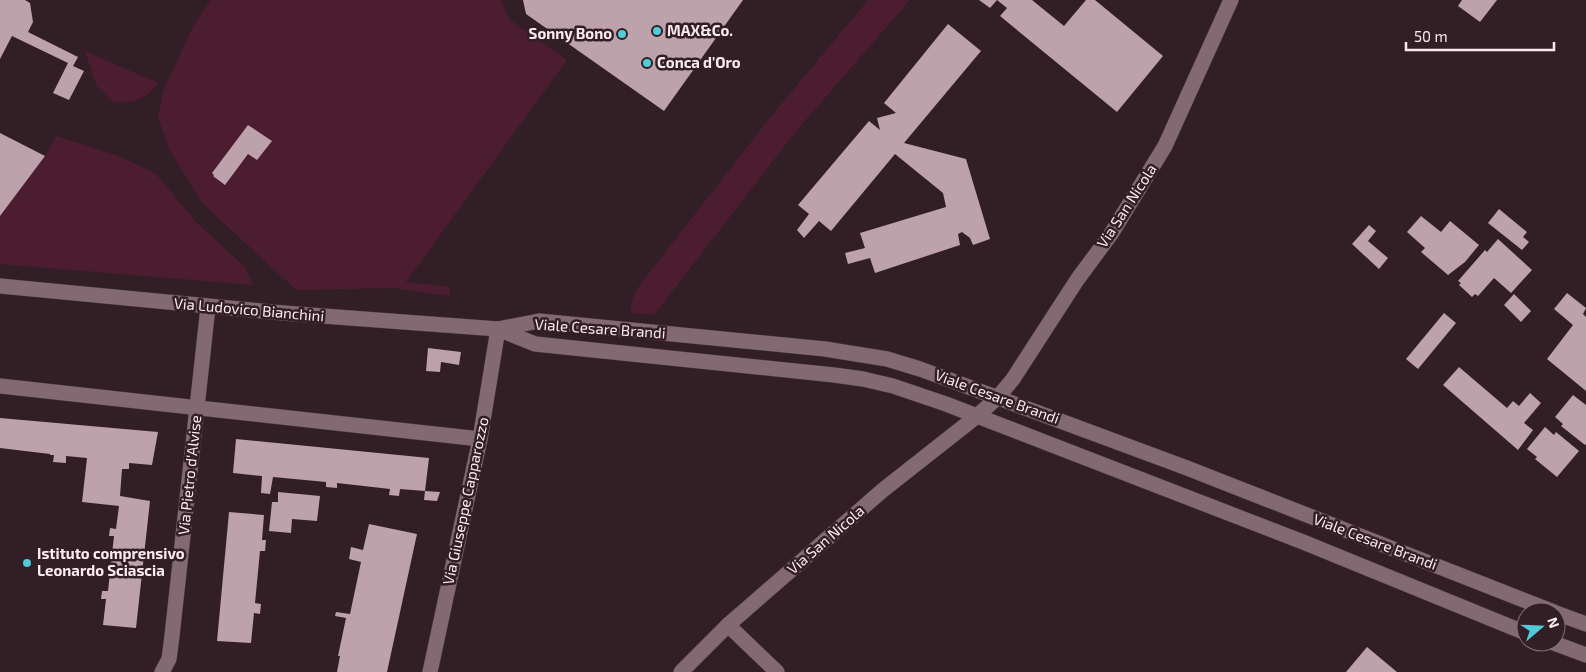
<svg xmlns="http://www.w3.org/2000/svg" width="1586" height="672" font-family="'Exo 2',sans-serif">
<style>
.green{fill:#4c1c31}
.building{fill:#bda2ab}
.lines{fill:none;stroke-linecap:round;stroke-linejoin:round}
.minor-casing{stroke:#4a3940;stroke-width:16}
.minor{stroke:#826972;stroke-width:15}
.poi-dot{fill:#52cbd9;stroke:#321e25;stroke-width:2}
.labels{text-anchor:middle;stroke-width:5;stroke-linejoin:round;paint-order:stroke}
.poi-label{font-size:15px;font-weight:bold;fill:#faebf0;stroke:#321e25;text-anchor:start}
.street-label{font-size:15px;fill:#faebf0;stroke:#321e25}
</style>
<rect width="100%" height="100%" fill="#321e25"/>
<g class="green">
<path d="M 211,0 L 501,0 L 510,20 L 567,60 L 406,282 L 451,287 L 449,296 L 393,288 L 296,290 L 202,203 L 169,149 L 158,117 L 163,91 L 193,26 Z"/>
<path d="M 868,0 L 910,0 L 797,130 L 654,315 L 631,313 C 631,294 638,287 649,273 L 772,115 Z"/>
<path d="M 85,51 L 158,83 C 146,100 134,102 114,102 L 97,87 Z"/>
<path d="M 56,136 L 119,156 L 156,174 L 197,223 L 245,267 L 253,285 L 0,264 L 0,216 L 45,156 Z"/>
</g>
<g class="building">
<path d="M 0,0 L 25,0 L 30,3 L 33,22 L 28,32 L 78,57 L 73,66 L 84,71 L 69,100 L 53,93 L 68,63 L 12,36 L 0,59 Z"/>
<path d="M 523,0 L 743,0 L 664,111 L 526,14 Z"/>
<path d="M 979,0 L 997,0 L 990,8 Z"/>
<path d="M 997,0 L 1032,0 L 1064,26 L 1086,0 L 1095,0 L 1163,56 L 1117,112 L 1000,16 L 1007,8 Z"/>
<path d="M 1462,0 L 1497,0 L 1480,22 L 1458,6 Z"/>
<path d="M 948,24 L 981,51 L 904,143 L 966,159 L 990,239 L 973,245 L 970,238 L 962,232 L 958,234 L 960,245 L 875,273 L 870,258 L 848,264 L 845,253 L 865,248 L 860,233 L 946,207 L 943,193 L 895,154 L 831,231 L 819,221 L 804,238 L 797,230 L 809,214 L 798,205 L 869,121 L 880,130 L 877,118 L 896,113 L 884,103 Z"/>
<path d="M 248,125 L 272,141 L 257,160 L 248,154 L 225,185 L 213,176 L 214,175 L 212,173 Z"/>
<path d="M 0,133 L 45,156 L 0,216 Z"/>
<path d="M 1499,209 L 1527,232 L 1523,237 L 1529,242 L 1522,250 L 1488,223 Z"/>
<path d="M 1421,216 L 1441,232 L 1450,221 L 1479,245 L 1465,262 L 1448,275 L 1421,252 L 1425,248 L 1407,232 Z"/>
<path d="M 1369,225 L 1376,231 L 1368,241 L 1388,258 L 1379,269 L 1352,244 Z"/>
<path d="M 1498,239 L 1532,270 L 1511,293 L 1494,278 L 1478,296 L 1475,294 L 1472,297 L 1459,285 L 1461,283 L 1458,281 L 1485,250 L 1487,252 Z"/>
<path d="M 1567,293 L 1586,308 L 1583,314 L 1586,317 L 1586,391 L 1547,359 L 1573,325 L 1554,309 Z"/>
<path d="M 1514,294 L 1531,311 L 1521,322 L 1504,305 Z"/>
<path d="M 1444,313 L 1456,323 L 1418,369 L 1406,359 Z"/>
<path d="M 428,348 L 461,352 L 459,365 L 441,362 L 440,372 L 426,371 Z"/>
<path d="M 1459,367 L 1507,408 L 1513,401 L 1519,406 L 1530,393 L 1541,403 L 1524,423 L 1533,430 L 1518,450 L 1443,385 Z"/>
<path d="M 1573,395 L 1586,405 L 1586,444 L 1585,445 L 1561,426 L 1563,424 L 1555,417 Z"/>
<path d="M 0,418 L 158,432 L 152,465 L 129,463 L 129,469 L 122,469 L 120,496 L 150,501 L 136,628 L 103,625 L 106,599 L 101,599 L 102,591 L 108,591 L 114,536 L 109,536 L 110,528 L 116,529 L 119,506 L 82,502 L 87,458 L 66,456 L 66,463 L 53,462 L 54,455 L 50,455 L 50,454 L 0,448 Z"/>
<path d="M 1545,427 L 1554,435 L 1556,432 L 1579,451 L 1557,477 L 1535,459 L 1537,457 L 1527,449 Z"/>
<path d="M 236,439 L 429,458 L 425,491 L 440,492 L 437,501 L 424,500 L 425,491 L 400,489 L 399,496 L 389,495 L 390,489 L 337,483 L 337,488 L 326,487 L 326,482 L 273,477 L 270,494 L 261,493 L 262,476 L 233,473 Z"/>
<path d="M 278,492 L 320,496 L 317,521 L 292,519 L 291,533 L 269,531 L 272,502 L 278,502 Z"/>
<path d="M 229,512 L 264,515 L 262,540 L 266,540 L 265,551 L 260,551 L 255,603 L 261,604 L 260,614 L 254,613 L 251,643 L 217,641 Z"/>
<path d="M 369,524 L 417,534 L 387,672 L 337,672 L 340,656 L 338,656 L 346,618 L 335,616 L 336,612 L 350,614 L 361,562 L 349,559 L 351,547 L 363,550 Z"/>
<path d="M 1367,647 L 1397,672 L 1346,672 Z"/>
</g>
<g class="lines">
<g class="minor-casing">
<g id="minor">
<path d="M 0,286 L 283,313 L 498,329 L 539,321 L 825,349 L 887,359 L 920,369 L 1187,468 L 1554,612"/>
<path d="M 498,329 L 535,344 L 834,375 L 863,379 L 893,386 L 946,404 L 1303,542 L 1526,633"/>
<path d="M 0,386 L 480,439"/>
<path d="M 1556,613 L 1586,624"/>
<path d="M 728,625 L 777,672"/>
<path d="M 1551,642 L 1586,655"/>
<path d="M 162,672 L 169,659 L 172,636 L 208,307"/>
<path d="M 430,672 L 480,439 L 498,329"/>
<path d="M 681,672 L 728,625 L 883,490 L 977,416 L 998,397 L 1013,379 L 1077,280 L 1111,234 L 1165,146 L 1231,0"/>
</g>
</g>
<use href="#minor" class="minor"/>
</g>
<g class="poi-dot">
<circle cx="657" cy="31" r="5"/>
<circle cx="622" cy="34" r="5"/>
<circle cx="647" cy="63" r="5"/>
<circle cx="27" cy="563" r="5"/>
</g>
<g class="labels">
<g class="poi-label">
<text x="667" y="36">MAX&amp;Co.</text>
<text x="612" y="39" text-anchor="end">Sonny Bono</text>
<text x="657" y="68">Conca d'Oro</text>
<text x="37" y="559">Istituto comprensivo<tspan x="37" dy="17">Leonardo Sciascia</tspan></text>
</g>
<g class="street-label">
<text transform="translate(1127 206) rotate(-57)" y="5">Via San Nicola</text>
<text transform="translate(249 310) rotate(5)" y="5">Via Ludovico Bianchini</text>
<text transform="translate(600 329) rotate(4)" y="5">Viale Cesare Brandi</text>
<text transform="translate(997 397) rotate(20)" y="5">Viale Cesare Brandi</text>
<text transform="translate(190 475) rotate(-84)" y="5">Via Pietro d'Alvise</text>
<text transform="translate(466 501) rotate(-78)" y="5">Via Giuseppe Capparozzo</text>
<text transform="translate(826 540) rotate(-41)" y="5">Via San Nicola</text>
<text transform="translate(1375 542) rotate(21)" y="5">Viale Cesare Brandi</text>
</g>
</g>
<g transform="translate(1541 627) rotate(71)"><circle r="24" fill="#321e25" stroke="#827076"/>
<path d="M0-4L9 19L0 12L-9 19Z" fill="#52cbd9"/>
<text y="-8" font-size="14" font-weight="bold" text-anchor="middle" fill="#faebf0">N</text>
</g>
<path d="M1406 42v8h148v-8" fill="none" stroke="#faebf0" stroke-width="2.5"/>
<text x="1414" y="42" font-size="15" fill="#faebf0" stroke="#321e25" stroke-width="4" paint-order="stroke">50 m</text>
</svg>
